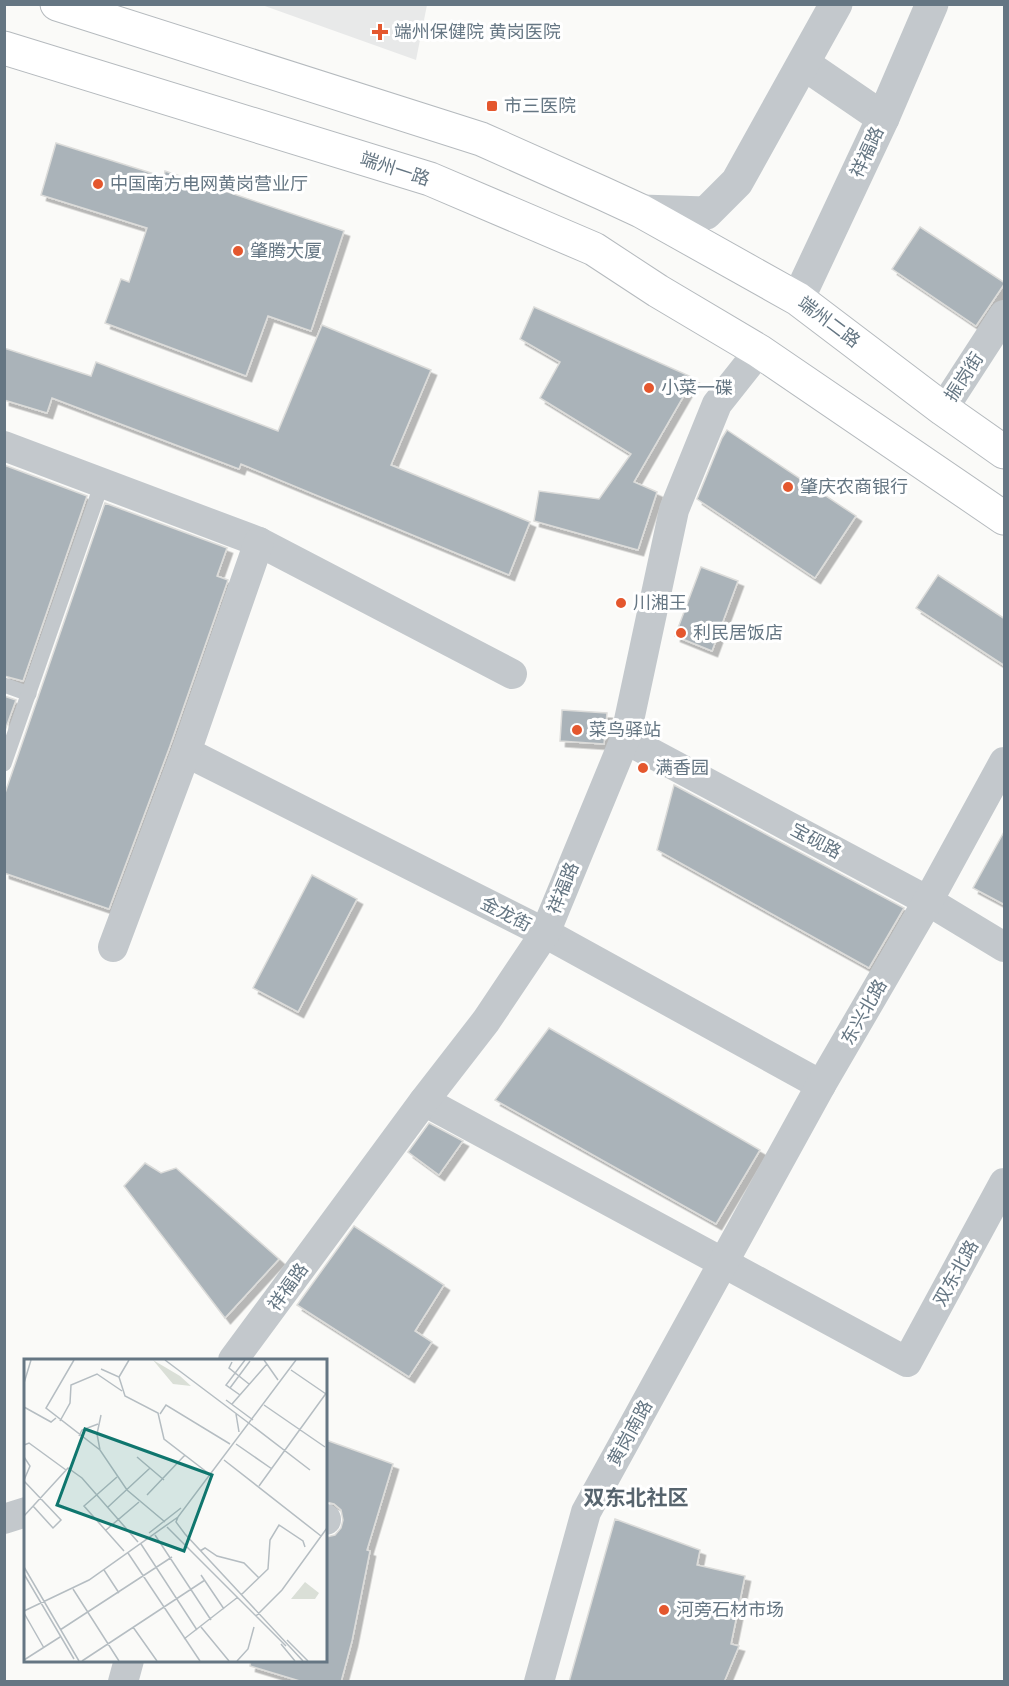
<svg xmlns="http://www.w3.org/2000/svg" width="1009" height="1686" font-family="Poppins,'Noto Sans SC',sans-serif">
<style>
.built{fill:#e8e9e9}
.building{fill:#aab3b9;stroke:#dcdcda;stroke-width:1.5;filter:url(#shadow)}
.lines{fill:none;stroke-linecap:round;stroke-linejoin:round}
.primary-casing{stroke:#b5babe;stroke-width:35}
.service{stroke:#c3c8cc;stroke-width:15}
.minor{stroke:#c3c8cc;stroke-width:30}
.tertiary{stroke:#c3c8cc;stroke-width:33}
.primary{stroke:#fff;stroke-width:33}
.poi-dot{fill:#e4572e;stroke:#fff;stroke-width:2}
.labels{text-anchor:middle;stroke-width:6;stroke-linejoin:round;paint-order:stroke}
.poi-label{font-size:18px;fill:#657683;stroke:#fff;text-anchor:start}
.street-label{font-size:18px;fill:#657683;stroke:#fff}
.quarter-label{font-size:21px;font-weight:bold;fill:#57646e;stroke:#fff}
.inset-road{fill:none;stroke:#b5bdc2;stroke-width:1.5}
.view{fill:#0f766e;fill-opacity:0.15;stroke:#0f766e;stroke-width:3}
.inset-edge{fill:none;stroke:#657683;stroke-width:3}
</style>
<defs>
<filter id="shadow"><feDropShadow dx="5.5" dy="5.5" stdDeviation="0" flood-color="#0004"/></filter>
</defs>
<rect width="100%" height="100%" fill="#fafaf8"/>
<path class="built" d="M 262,5 L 427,5 L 416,60 Z"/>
<g class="building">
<path d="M 56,143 L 164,177 L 165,171 L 344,231 L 311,331 L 268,316 L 246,376 L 105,323 L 121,279 L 129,282 L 147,228 L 41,195 Z"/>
<path d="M 920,227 L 1005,283 L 976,326 L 892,269 Z"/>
<path d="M 534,307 L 694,378 L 634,482 L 657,492 L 638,550 L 534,521 L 539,491 L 599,499 L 631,454 L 540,398 L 560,362 L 520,339 Z"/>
<path d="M 322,325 L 431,370 L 391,465 L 530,522 L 509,575 L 241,464 L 239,469 L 52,398 L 47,413 L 4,400 L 4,348 L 91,376 L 96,362 L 278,431 Z"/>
<path d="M 727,430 L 856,516 L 815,578 L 697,499 L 722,438 Z"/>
<path d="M 4,465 L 87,496 L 23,681 L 4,676 Z"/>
<path d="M 105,503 L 227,548 L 217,576 L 228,580 L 170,746 L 109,909 L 4,873 L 4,796 Z"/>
<path d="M 701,567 L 738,581 L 712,651 L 675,636 Z"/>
<path d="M 938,575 L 1005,619 L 1005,666 L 916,608 Z"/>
<path d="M 4,696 L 16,700 L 4,733 Z"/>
<path d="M 562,710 L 607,713 L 604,744 L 560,741 Z"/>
<path d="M 674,785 L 904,908 L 869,968 L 657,850 Z"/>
<path d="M 1005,830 L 1005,905 L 973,888 Z"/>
<path d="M 312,875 L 357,899 L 298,1012 L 253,988 Z"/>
<path d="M 549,1028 L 760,1150 L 716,1224 L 495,1100 Z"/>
<path d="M 429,1123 L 463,1141 L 439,1175 L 408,1152 Z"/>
<path d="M 145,1163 L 161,1173 L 176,1168 L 279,1259 L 225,1318 L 124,1186 Z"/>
<path d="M 354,1226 L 444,1285 L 415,1331 L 432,1342 L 409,1377 L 297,1305 Z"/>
<path d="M 326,1440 L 393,1464 L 367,1550 L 370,1551 L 352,1641 L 341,1682 L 303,1682 L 250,1666 L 251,1660 L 326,1660 L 326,1537 L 335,1535 L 341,1528 L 343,1520 L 341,1510 L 334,1504 L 326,1502 Z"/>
<path d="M 615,1519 L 700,1550 L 697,1565 L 745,1576 L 731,1644 L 739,1646 L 724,1682 L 569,1682 Z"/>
</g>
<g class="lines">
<g class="primary-casing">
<g id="primary">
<path d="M 57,4 L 481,139 L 602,193 L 641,211 L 798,299 L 943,409 L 1004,452"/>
<path d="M 4,48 L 430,179 L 594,249 L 658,291 L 759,351 L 1004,518"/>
</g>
</g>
<g class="service">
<path d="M 4,685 L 29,694"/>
<path d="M 4,764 L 102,483"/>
</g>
<g class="minor">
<path d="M 943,409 L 1004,315"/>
<path d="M 4,446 L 259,542 L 512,674"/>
<path d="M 625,739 L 928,901 L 1004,947"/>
<path d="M 186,752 L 545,933 L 821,1085"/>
<path d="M 113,947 L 186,752 L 259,542"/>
<path d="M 424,1101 L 907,1362 L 1004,1183"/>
<path d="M 233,1360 L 424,1101 L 486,1021 L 545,933 L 625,739 L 674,510 L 717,404 L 759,351"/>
<path d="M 4,1519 L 26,1512"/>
<path d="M 326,1519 L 326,1520"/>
<path d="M 123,1682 L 129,1660"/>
<path d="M 539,1682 L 586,1512 L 821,1085 L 928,901 L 1004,762"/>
</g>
<g class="tertiary">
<path d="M 804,64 L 883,118"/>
<path d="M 641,211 L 706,213 L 737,182 L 836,4"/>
<path d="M 798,299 L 883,118 L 932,4"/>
</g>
<use href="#primary" class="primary"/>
</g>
<g class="poi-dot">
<path d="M377 23h6v6h6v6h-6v6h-6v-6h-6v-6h6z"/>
<rect x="486" y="100" width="12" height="12" rx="3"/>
<circle cx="98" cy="184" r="6"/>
<circle cx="238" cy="251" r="6"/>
<circle cx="649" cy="388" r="6"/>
<circle cx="788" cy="487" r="6"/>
<circle cx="621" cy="603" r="6"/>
<circle cx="681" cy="633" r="6"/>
<circle cx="577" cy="730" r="6"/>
<circle cx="643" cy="768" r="6"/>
<circle cx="664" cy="1610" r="6"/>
</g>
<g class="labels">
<g class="poi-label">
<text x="394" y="38">端州保健院 黄岗医院</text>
<text x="504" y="112">市三医院</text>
<text x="110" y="190">中国南方电网黄岗营业厅</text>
<text x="250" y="257">肇腾大厦</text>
<text x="661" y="394">小菜一碟</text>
<text x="800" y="493">肇庆农商银行</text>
<text x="633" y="609">川湘王</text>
<text x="693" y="639">利民居饭店</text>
<text x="589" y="736">菜鸟驿站</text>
<text x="655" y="774">满香园</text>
<text x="676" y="1616">河旁石材市场</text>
</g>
<g class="street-label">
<text transform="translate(867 152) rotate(-65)" y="6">祥福路</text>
<text transform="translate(395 169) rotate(18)" y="6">端州一路</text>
<text transform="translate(829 322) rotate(37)" y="6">端州二路</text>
<text transform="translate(964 377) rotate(-57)" y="6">振岗街</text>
<text transform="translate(816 841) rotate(28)" y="6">宝砚路</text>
<text transform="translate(563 888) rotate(-68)" y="6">祥福路</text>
<text transform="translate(506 914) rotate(27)" y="6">金龙街</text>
<text transform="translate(864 1012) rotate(-60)" y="6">东兴北路</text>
<text transform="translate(956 1273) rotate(-61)" y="6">双东北路</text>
<text transform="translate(288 1287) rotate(-54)" y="6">祥福路</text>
<text transform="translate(630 1433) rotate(-61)" y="6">黄岗南路</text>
</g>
<g class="quarter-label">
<text x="636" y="1505">双东北社区</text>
</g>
</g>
<g transform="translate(24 1359)">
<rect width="303" height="303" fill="#fafaf8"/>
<path d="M 129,1 L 156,17 L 167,27 L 149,25 ZM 281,223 L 295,234 L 291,240 L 267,240 Z" fill="#dadfd7"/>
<path class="inset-road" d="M 50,1 L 22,49 L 76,91 L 103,131 L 141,163M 141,1 L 226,65M 240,1 L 254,21M 208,3 L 205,9 L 225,25M 77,10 L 95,18 L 101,37 L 134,54 L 140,80 L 184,114M 267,11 L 302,35M 95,18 L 105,1M 0,24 L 7,1M 206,29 L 226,2M 216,36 L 202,26 L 221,1M 202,41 L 229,61M 208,45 L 243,5M 240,46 L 301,88M 0,48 L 27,63 L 32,59M 136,55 L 142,46 L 206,85M 212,55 L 215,73M 36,62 L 46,44 L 47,26 L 73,15 L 98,32M 226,65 L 286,111M 55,77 L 58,71 L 74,65M 212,85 L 248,110M 0,86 L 5,84 L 42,111M 76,91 L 73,75 L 77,56M 0,98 L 6,107 L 0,121M 113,98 L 140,121M 200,101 L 297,177M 93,118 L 60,147 L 100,192M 0,122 L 37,161 L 29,169 L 9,147M 235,127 L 303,33M 123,136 L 161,96M 84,148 L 126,109M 0,157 L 44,109 L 58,119 L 114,183M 154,158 L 152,163 L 161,175 L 279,302M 143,168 L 262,287M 82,171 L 115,143M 125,174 L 157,149M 131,176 L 187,261M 117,185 L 173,271M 176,192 L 181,189 L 193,197 L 220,204 L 235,219M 104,194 L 176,302M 0,208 L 55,302M 80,211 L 95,234M 0,215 L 50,300M 177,216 L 200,250M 49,230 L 95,302M 217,236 L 244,210 L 246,181 L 255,166 L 279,182 L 281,188M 0,252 L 65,221 L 154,158 L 272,1M 0,254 L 20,289M 232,257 L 258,231 L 303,169M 109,268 L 133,302M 177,268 L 205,302M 36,271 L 148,198M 160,280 L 214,238M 263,281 L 284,302M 257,285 L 271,302M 0,301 L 36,278M 58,302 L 181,221M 213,302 L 224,290 L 230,268"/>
<path class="view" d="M 61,70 L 188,116 L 160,192 L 33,146 Z"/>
<rect width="303" height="303" class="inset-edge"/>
</g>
<rect width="1009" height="1686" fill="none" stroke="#657683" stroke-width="12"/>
</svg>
